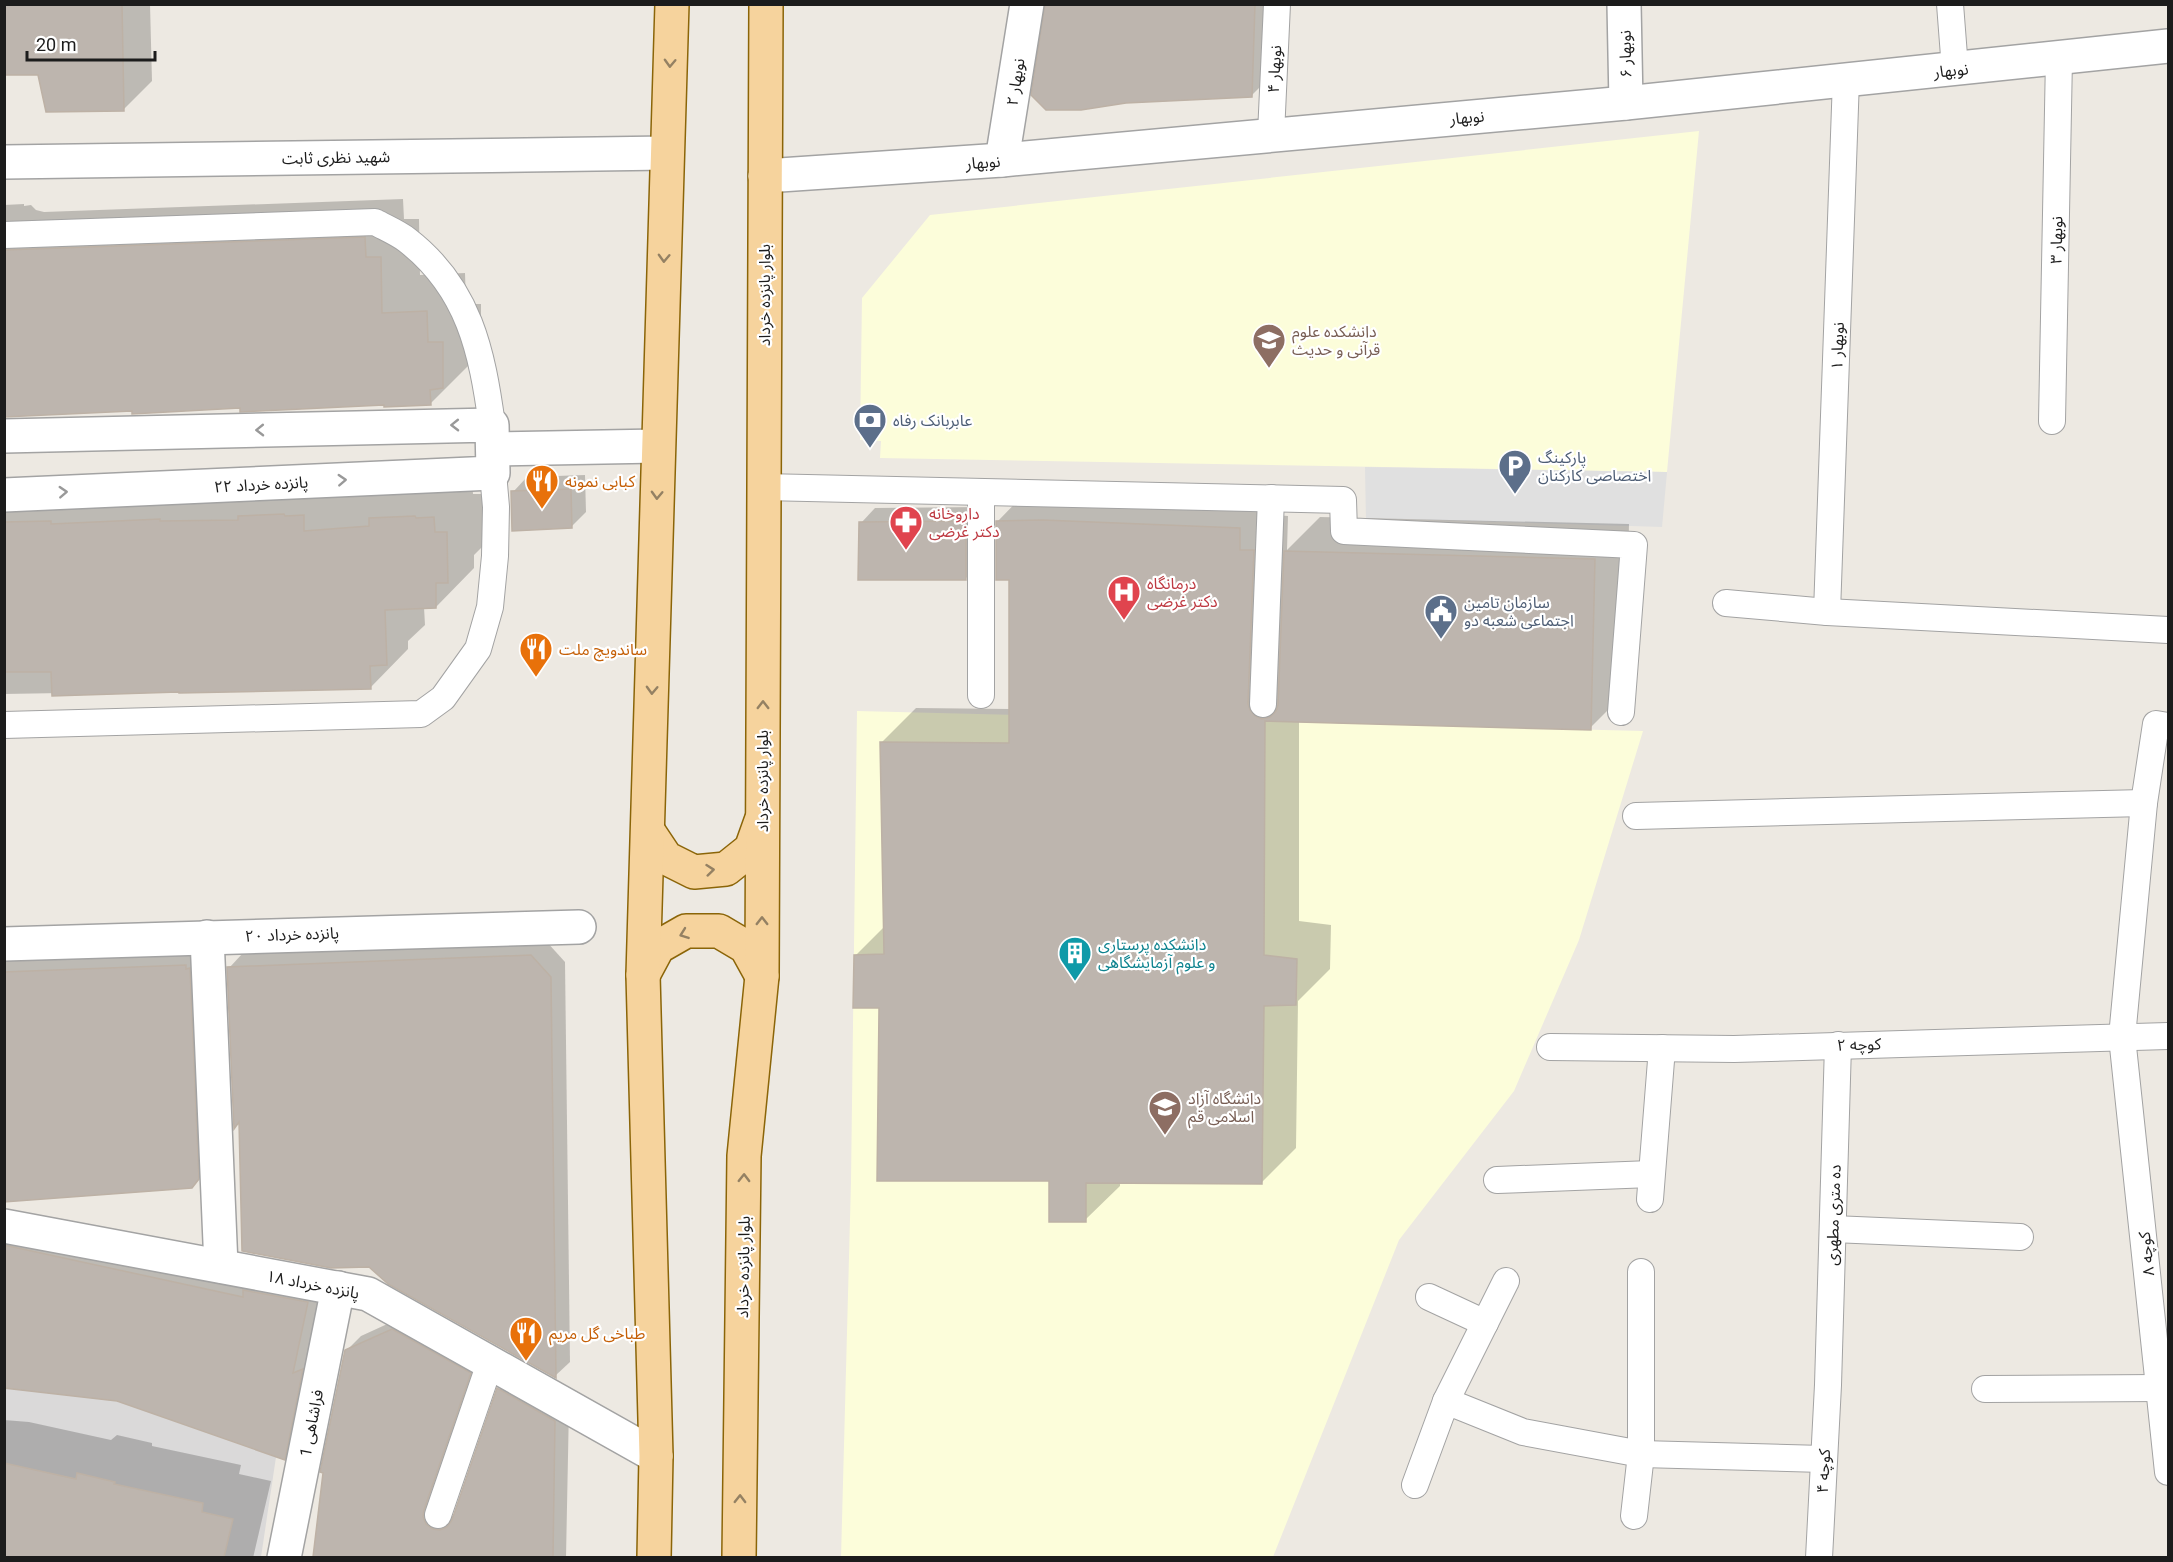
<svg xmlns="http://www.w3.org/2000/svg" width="2173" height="1562" font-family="Roboto,'Noto Sans Arabic',sans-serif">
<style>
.residential{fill:#dad9d9}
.education{fill:#fcfdda}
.parking{fill:#e0e0e0}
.shadow{fill:#0003}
.building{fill:#bdb5ae;stroke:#bdb1a5;stroke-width:1.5}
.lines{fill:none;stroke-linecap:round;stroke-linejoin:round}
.service-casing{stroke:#a3a3a3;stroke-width:28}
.minor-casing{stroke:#a3a3a3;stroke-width:36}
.tertiary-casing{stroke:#a3a3a3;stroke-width:36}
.primary-casing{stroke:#8b6508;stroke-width:36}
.service{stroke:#fff;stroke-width:26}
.minor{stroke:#fff;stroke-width:33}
.tertiary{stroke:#fff;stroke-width:33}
.primary{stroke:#f6d39d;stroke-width:33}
.oneway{stroke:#948163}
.oneway2{stroke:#999}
.labels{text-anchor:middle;stroke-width:4.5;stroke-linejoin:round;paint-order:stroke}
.street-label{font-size:16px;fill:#1c1c1c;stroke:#fff}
.education-label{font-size:16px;fill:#785e54;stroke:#fff;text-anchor:start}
.service-label{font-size:16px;fill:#4e5e75;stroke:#fff;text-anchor:start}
.food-label{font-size:16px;fill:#c56008;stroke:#fff;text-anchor:start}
.health-label{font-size:16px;fill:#be3a42;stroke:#fff;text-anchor:start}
.culture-label{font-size:16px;fill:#0d838f;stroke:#fff;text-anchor:start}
</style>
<rect width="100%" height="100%" fill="#ede9e2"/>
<path class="residential" d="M 5,1388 L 117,1401 L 276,1457 L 261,1557 L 5,1558 Z"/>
<g class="education">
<path d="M 1699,131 L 1667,472 L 880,458 L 881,441 L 860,440 L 862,298 L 930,215 Z"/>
<path d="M 857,711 L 1643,731 L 1579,940 L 1514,1091 L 1399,1240 L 1273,1557 L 841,1558 L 851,1182 Z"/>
</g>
<path class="parking" d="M 1365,467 L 1667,472 L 1662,527 L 1366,518 Z"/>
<g class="shadow">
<path d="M 4,4 L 150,4 L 152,81 L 124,109 L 39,73 Z"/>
<path d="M 1047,4 L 1269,4 L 1266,81 L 1252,95 Z"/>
<path d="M 403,199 L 404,219 L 419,219 L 420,275 L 465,273 L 466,304 L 481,304 L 481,348 L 469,365 L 430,404 L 242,407 L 4,415 L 4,205 L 24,204 L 24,206 L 31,205 L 36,210 L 44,212 Z"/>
<path d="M 585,475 L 586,512 L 571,527 L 513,492 L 527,477 Z"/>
<path d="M 472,479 L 473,494 L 485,494 L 486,543 L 474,555 L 474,568 L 436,607 L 424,607 L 425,625 L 408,641 L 408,649 L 370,688 L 4,694 L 4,504 Z"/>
<path d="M 1032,486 L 1274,494 L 1274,515 L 1288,516 L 1287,550 L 1320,517 L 1629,524 L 1625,693 L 1590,728 L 1299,721 L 1299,921 L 1331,925 L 1330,969 L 1298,1001 L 1296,1148 L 1261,1183 L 1120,1182 L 1120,1186 L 1085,1220 L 1050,1180 L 880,1007 L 855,956 L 885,926 L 882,742 L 916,708 L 1011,709 L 1010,579 L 998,521 Z"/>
<path d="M 980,507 L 980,564 L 965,579 L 861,523 L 875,508 Z"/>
<path d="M 546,941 L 565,962 L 570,1362 L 555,1376 L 240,1120 L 229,968 L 243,953 Z"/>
<path d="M 202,950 L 208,1170 L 191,1186 L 4,1201 L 4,957 Z"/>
<path d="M 4,1226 L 324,1286 L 300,1442 L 284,1458 L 117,1400 L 4,1386 Z"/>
<path d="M 407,1315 L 484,1359 L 447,1515 L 455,1516 L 499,1389 L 513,1375 L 569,1406 L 566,1558 L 315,1558 L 323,1473 L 346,1351 L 361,1336 Z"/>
<path d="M 4,1420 L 29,1422 L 111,1440 L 117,1435 L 152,1443 L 152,1446 L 241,1465 L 239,1474 L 271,1481 L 253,1558 L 4,1557 Z"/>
</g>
<g class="building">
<path d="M 4,4 L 122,4 L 124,111 L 46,112 L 38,75 L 4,75 Z"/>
<path d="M 1045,4 L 1255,4 L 1252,97 L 1126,103 L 1081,110 L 1046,110 L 1031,95 Z"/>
<path d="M 365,237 L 366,257 L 381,257 L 382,313 L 427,311 L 428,342 L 443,342 L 443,388 L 430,390 L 431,405 L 384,407 L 384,405 L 260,411 L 240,412 L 240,408 L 132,414 L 132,411 L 4,417 L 4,250 Z"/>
<path d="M 571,489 L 572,528 L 512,531 L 511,491 Z"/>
<path d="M 284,514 L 285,516 L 304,515 L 304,531 L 369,526 L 369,518 L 415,516 L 416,518 L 434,517 L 435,532 L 447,532 L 448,583 L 436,583 L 436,608 L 385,610 L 387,665 L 370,666 L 371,689 L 179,693 L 179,692 L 52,696 L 51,672 L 4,672 L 4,522 L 51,521 L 51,524 L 160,519 L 160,521 L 238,520 L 238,516 Z"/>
<path d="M 1043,520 L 1240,528 L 1240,550 L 1254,550 L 1248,704 L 1250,710 L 1255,716 L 1262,719 L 1270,717 L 1276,711 L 1278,705 L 1284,551 L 1595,559 L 1591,730 L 1265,721 L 1264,955 L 1297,959 L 1296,1005 L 1264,1006 L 1262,1184 L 1086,1183 L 1086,1222 L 1049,1222 L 1049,1181 L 877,1181 L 879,1008 L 853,1008 L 854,955 L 884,954 L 880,742 L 1009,743 L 1009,580 L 996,580 L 996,521 Z"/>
<path d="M 966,521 L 966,580 L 858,580 L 859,522 Z"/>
<path d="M 531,955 L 551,977 L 556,1378 L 388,1284 L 369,1267 L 331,1268 L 242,1251 L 239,1122 L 234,1129 L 227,967 Z"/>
<path d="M 186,965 L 186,969 L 190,968 L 199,1179 L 192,1188 L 4,1202 L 4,972 Z"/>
<path d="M 4,1245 L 243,1297 L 243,1290 L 308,1302 L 293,1373 L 303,1369 L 285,1460 L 117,1401 L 4,1388 Z"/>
<path d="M 392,1329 L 471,1373 L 424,1510 L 423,1517 L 426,1524 L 433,1529 L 440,1530 L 447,1527 L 452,1520 L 497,1388 L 555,1421 L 553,1557 L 313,1557 L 323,1473 L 320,1472 L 345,1350 Z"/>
<path d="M 4,1463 L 76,1479 L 77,1473 L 115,1482 L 114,1484 L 203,1503 L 202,1512 L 233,1519 L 224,1557 L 4,1557 Z"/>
</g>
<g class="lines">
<g class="service-casing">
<g id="service">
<path d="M 1950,4 L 1955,69"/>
<path d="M 1271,134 L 1277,4"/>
<path d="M 4,235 L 375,222 C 386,228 398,233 407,240 C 469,288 482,351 492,425"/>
<path d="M 2052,421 L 2059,58"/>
<path d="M 763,487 L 1343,500 L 1344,531 L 1634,545 L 1621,712"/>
<path d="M 981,492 L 981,695"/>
<path d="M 1726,603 L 1827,612 L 2168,630"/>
<path d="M 1827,612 L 1846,79"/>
<path d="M 1263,704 L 1271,498"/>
<path d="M 4,725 L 421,714 L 443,698 L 478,649 L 490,607 L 495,556 L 496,507 L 493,473"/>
<path d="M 2168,726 L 2156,724 L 2144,803 L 2122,1037 L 2168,1472"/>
<path d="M 1636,816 L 2144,803"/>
<path d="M 1550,1047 L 1734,1049 L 2168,1036"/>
<path d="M 1497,1180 L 1651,1174"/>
<path d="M 1650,1199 L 1662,1048"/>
<path d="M 1833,1229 L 2020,1237"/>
<path d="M 1429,1297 L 1485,1323"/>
<path d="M 1985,1389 L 2161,1388"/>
<path d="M 1446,1401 L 1506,1281"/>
<path d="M 1415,1485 L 1446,1401 L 1523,1432 L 1641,1454 L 1823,1459"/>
<path d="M 438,1515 L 490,1363"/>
<path d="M 1634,1516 L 1641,1454 L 1641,1272"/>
<path d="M 1819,1558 L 1828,1385 L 1838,1045"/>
</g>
</g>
<g class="minor-casing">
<g id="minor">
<path d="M 1624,4 L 1626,103"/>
<path d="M 1002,160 L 1027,4"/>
<path d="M 4,162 L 667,153"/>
<path d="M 4,436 L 492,425 L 493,473 L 4,495"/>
<path d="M 493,449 L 658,446"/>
<path d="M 207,937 L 221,1266"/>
<path d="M 4,944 L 579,927"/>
<path d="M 4,1226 L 368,1294 L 656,1456"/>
<path d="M 284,1558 L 338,1288"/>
</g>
</g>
<g class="tertiary-casing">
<path id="tertiary" d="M 765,176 L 1002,160 L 1626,103 L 2168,46"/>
</g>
<g class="primary-casing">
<g id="primary">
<path d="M 648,831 L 666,858 L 694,872 L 726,869 L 751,849 L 761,821"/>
<path d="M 643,975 L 658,947 L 686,931 L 719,931 L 746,947 L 762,976"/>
<path d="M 654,1558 L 656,1456 L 643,975 L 672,4"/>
<path d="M 739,1558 L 744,1156 L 762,976 L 766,4"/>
</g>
</g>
<use href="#service" class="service"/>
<use href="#minor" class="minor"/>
<use href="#tertiary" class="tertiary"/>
<use href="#primary" class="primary"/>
</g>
<defs><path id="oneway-chevron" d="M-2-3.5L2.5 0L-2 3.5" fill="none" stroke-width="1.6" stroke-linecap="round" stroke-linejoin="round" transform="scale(1.5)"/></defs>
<g class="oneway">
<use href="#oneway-chevron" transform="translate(670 63) rotate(92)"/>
<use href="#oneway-chevron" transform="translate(664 258) rotate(92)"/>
<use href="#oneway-chevron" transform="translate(657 495) rotate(92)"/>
<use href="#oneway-chevron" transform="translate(652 690) rotate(92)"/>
<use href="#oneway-chevron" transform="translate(763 705) rotate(-90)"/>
<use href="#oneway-chevron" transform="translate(710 870) rotate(-6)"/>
<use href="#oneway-chevron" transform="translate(762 921) rotate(-90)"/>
<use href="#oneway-chevron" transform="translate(684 934) rotate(160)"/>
<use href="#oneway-chevron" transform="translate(744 1178) rotate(-89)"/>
<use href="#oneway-chevron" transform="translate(740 1499) rotate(-89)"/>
</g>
<g class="oneway2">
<use href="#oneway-chevron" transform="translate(455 425) rotate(179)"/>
<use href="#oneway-chevron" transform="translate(260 430) rotate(179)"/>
<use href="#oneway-chevron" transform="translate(342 480) rotate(-3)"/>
<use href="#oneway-chevron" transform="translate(63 492) rotate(-3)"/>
</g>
<defs>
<g id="university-pin" transform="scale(1.725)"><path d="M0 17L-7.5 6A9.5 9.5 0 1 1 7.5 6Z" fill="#8d6e63" stroke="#fff"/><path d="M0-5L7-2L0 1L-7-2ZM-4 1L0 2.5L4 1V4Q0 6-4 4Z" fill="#fff"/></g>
<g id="bank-pin" transform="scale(1.725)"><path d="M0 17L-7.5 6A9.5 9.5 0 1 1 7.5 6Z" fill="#5c6f8a" stroke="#fff"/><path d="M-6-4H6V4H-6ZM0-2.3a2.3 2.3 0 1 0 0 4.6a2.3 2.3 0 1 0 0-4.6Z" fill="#fff"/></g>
<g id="parking-pin" transform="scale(1.725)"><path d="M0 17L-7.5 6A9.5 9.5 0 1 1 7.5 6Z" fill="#5c6f8a" stroke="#fff"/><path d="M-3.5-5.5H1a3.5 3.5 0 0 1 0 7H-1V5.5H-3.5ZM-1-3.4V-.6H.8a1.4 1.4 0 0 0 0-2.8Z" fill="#fff"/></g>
<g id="restaurant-pin" transform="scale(1.725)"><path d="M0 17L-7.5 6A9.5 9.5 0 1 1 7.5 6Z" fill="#e8710a" stroke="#fff"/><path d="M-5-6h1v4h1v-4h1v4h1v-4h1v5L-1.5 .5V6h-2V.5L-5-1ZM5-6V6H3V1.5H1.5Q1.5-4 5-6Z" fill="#fff"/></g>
<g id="pharmacy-pin" transform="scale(1.725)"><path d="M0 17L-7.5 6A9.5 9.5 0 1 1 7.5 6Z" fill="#e0444e" stroke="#fff"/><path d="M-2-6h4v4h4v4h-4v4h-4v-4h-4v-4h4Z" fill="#fff"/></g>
<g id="hospital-pin" transform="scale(1.725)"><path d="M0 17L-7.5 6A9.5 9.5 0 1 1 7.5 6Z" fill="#e0444e" stroke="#fff"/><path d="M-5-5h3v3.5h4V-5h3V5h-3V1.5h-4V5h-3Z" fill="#fff"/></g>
<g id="civic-pin" transform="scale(1.725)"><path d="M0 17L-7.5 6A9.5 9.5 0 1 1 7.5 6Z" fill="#5c6f8a" stroke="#fff"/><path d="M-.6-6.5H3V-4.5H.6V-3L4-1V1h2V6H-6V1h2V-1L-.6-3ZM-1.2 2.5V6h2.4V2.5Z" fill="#fff"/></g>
<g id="building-pin" transform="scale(1.725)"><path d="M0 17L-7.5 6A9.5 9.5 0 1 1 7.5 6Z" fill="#0f9aa8" stroke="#fff"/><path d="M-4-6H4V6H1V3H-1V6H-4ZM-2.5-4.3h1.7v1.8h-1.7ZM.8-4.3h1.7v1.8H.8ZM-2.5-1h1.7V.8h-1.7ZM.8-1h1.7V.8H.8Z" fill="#fff"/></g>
</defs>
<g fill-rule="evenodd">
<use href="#university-pin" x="1269" y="340"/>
<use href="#bank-pin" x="870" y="420"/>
<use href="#parking-pin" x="1515" y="466"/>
<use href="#restaurant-pin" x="542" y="481"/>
<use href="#pharmacy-pin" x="906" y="522"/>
<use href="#hospital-pin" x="1124" y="592"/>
<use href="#civic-pin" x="1441" y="611"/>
<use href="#restaurant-pin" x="536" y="649"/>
<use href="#building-pin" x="1075" y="953"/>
<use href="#university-pin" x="1165" y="1107"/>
<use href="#restaurant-pin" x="526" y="1333"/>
</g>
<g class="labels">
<g class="street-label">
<text transform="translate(1625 54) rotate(-91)" y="6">نوبهار ۶</text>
<text transform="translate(1274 69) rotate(-87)" y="6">نوبهار ۴</text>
<text transform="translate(1951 70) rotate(-6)" y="6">نوبهار</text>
<text transform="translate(1015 82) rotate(-81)" y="6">نوبهار ۲</text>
<text transform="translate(1467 117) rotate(-5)" y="6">نوبهار</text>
<text transform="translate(336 157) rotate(-1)" y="6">شهید نظری ثابت</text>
<text transform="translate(983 162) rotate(-4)" y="6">نوبهار</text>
<text transform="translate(2056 240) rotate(-89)" y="6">نوبهار ۳</text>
<text transform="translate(764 295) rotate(-90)" y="6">بلوار پانزده خرداد</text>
<text transform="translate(1837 346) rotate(-88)" y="6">نوبهار ۱</text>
<text transform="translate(261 484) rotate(-3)" y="6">پانزده خرداد ۲۲</text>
<text transform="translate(762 781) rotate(-90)" y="6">بلوار پانزده خرداد</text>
<text transform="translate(292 934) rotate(-2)" y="6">پانزده خرداد ۲۰</text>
<text transform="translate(1859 1044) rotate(-2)" y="6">کوچه ۲</text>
<text transform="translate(1833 1215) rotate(-88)" y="6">ده متری مطهری</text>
<text transform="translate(2146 1254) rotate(-96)" y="6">کوچه ۸</text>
<text transform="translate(743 1267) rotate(-89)" y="6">بلوار پانزده خرداد</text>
<text transform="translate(313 1284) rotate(11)" y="6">پانزده خرداد ۱۸</text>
<text transform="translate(311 1423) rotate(-79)" y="6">فراشاهی 1</text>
<text transform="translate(1823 1471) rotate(-87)" y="6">کوچه ۴</text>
</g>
<g class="education-label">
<text x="1292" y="337">دانشکده علوم<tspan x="1292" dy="18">قرآنی و حدیث</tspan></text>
<text x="1188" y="1104">دانشگاه آزاد<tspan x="1188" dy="18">اسلامی قم</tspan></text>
</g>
<g class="service-label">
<text x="893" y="426">عابربانک رفاه</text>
<text x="1538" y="463">پارکینگ<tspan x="1538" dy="18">اختصاصی کارکنان</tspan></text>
<text x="1464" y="608">سازمان تامین<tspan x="1464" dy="18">اجتماعی شعبه دو</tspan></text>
</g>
<g class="food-label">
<text x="565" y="487">کبابی نمونه</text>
<text x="559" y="655">ساندویچ ملت</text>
<text x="549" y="1339">طباخی گل مریم</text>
</g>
<g class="health-label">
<text x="929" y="519">داروخانه<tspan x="929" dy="18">دکتر غرضی</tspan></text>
<text x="1147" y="589">درمانگاه<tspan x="1147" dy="18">دکتر غرضی</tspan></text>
</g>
<g class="culture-label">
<text x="1098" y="950">دانشکده پرستاری<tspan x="1098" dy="18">و علوم آزمایشگاهی</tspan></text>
</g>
</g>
<rect width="2173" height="1562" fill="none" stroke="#1c1c1c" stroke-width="12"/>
<path d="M27 51v9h128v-9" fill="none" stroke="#1c1c1c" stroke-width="3"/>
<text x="36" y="51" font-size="18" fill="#1c1c1c" stroke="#ffffff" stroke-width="4.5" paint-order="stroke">20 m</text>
</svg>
